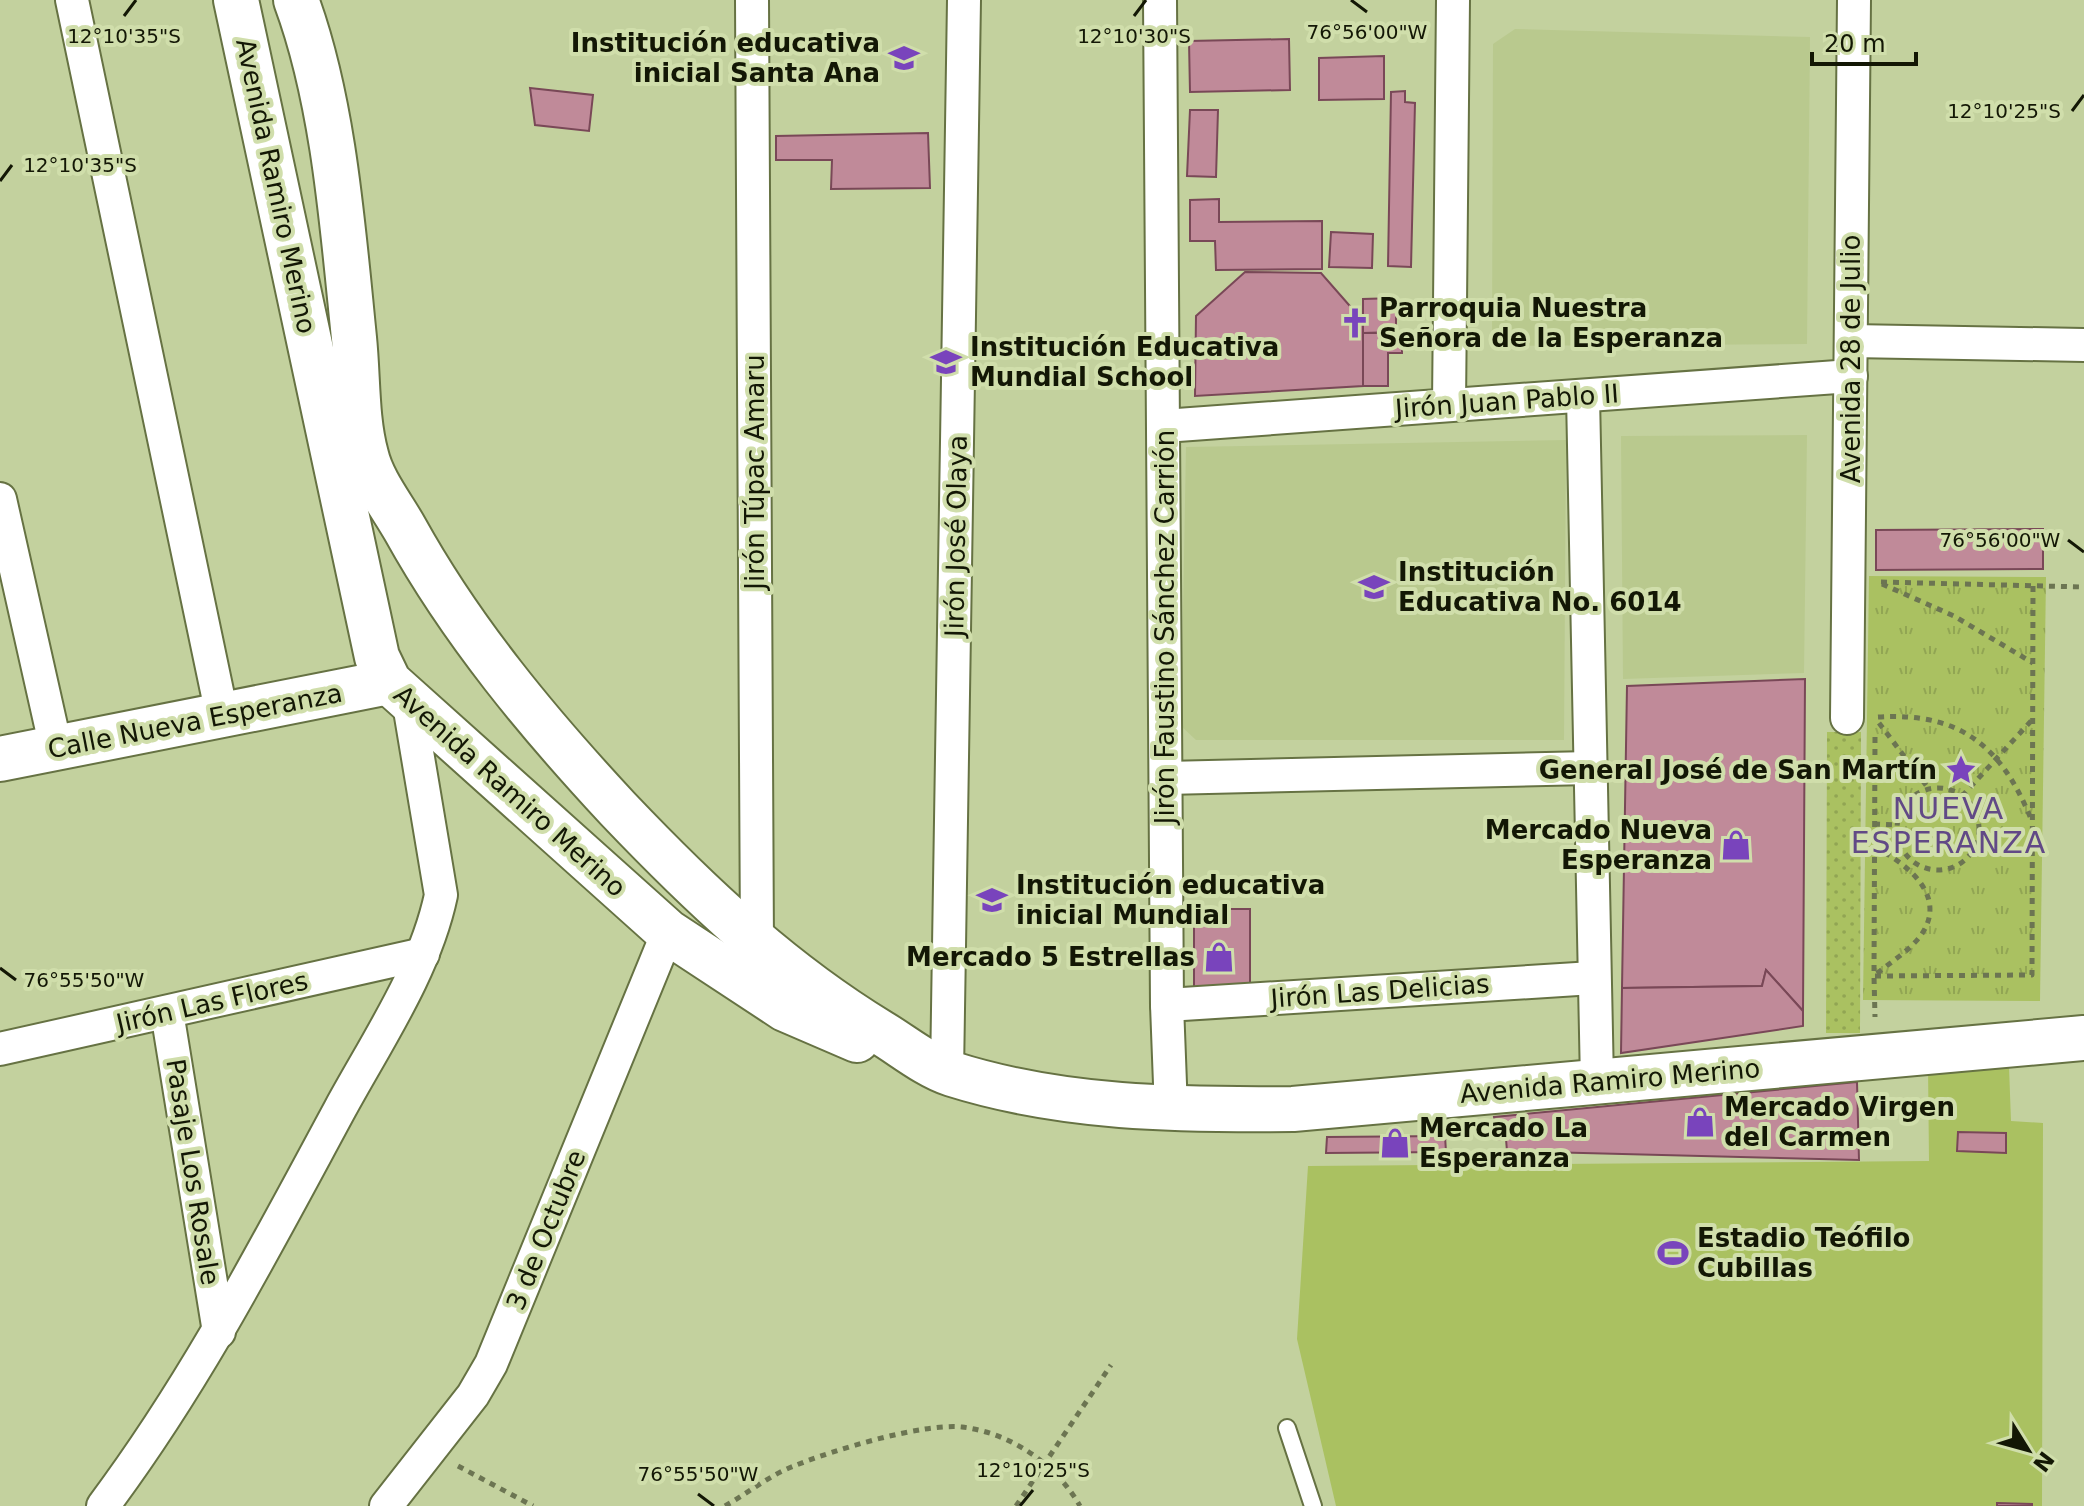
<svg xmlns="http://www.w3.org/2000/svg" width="2084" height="1506" font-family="'DejaVu Sans',sans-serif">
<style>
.built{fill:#b9c98e}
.grass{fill:url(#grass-dots)}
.park{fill:url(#park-tufts)}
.pitch{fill:#aac161}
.building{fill:#c08a99;stroke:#794857;stroke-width:2}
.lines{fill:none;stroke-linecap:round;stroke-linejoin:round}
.lane-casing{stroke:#667243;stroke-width:20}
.street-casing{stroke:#667243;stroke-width:36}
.secondary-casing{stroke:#667243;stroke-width:48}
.path{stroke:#6c7552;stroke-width:5;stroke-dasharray:6 6;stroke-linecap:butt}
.lane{stroke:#fff;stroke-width:16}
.street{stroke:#fff;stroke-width:32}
.secondary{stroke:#fff;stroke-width:44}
.ticks{fill:none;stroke:#131705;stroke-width:3}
.labels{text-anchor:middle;stroke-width:8;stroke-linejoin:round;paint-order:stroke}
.poi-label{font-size:26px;font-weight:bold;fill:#131705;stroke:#d0deab;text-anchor:start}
.street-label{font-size:26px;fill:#131705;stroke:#d0deab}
.quarter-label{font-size:30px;letter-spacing:2px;fill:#614986;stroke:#d0deab}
.ticks-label{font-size:20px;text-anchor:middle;fill:#131705;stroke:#d0deab;stroke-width:8;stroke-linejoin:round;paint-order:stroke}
</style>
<defs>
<pattern id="grass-dots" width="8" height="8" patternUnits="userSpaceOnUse" patternTransform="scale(2)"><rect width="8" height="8" fill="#aac161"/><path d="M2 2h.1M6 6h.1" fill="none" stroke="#91a553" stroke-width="1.8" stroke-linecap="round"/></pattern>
<pattern id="park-tufts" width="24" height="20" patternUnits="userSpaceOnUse" patternTransform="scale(2)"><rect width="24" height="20" fill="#aac161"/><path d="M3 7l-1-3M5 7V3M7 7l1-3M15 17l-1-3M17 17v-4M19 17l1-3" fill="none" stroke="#91a553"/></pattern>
</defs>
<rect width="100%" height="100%" fill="#c3d19e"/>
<g class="built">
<path d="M 1515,29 L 1810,37 L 1807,344 L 1492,346 L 1493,44 Z"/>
<path d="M 1807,435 L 1804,673 L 1623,679 L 1621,436 Z"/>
<path d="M 1566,440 L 1564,740 L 1196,740 L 1181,726 L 1186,447 Z"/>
</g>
<path class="grass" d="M 1827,732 L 1861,732 L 1860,1033 L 1826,1033 Z"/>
<path class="park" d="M 1869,576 L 2046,577 L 2040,1001 L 1863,1000 Z"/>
<path class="pitch" d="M 1928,1066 L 2009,1067 L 2011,1121 L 2043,1123 L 2042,1506 L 1336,1506 L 1297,1339 L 1308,1166 L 1929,1161 Z"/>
<g class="building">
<path d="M 1289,39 L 1290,90 L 1190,92 L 1189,41 Z"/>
<path d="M 1384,56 L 1384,99 L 1319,100 L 1319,58 Z"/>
<path d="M 530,88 L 593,95 L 589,131 L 535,125 Z"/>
<path d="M 1405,91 L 1405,102 L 1415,103 L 1411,267 L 1388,266 L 1391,92 Z"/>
<path d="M 1190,110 L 1218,110 L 1216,177 L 1187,176 Z"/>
<path d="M 928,133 L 930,188 L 831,189 L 832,160 L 776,160 L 776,136 Z"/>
<path d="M 1219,199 L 1219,222 L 1322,221 L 1322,269 L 1216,270 L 1215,241 L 1190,241 L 1190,200 Z"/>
<path d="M 1331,232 L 1373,234 L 1372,268 L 1329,267 Z"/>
<path d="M 1245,272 L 1321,273 L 1363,321 L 1363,386 L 1195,396 L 1196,316 Z"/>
<path d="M 1396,298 L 1396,332 L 1363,333 L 1363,299 Z"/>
<path d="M 1363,333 L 1402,333 L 1402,353 L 1388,353 L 1388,386 L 1363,386 Z"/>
<path d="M 2043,529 L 2043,569 L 1876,570 L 1876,530 Z"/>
<path d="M 1805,679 L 1803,1011 L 1766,970 L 1762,986 L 1622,988 L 1627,686 Z"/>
<path d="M 1194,909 L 1250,909 L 1250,989 L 1194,990 Z"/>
<path d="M 1766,970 L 1803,1011 L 1803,1026 L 1621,1053 L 1622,988 L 1762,986 Z"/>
<path d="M 1857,1082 L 1859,1160 L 1507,1151 L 1506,1139 L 1498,1140 L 1494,1117 Z"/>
<path d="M 1958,1132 L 2006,1133 L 2006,1153 L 1957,1151 Z"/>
<path d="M 1445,1136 L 1446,1152 L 1326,1153 L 1327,1137 Z"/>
<path d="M 1997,1503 L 2032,1504 L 2032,1506 L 1997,1506 Z"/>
</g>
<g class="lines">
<g class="lane-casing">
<path id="lane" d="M 1287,1428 L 1313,1506"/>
</g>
<g class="street-casing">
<g id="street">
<path d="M 72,0 L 222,715"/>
<path d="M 752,0 L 757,945"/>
<path d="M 1160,0 L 1167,1005 L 1171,1110"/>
<path d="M 1851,341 L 2084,345"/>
<path d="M 1583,396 L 1597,1082"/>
<path d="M 1449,405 L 1453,0"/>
<path d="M 1164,426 L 1851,376"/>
<path d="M 0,499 L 56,748"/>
<path d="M 1847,718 L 1854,0"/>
<path d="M 1166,778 L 1590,768"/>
<path d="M 1167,1005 L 1593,978"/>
<path d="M 167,1012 L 219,1332"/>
<path d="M 0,1049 L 423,954"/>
<path d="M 947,1073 L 964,0"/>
<path d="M 103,1506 C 196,1382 267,1244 340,1109 C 377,1041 425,971 441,895 L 409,704"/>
<path d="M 386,1506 L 473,1395 L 491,1364 L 668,932"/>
</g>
</g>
<g class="secondary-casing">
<g id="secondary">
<path d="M 236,0 L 377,657 L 389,682 L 668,932 L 785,1009 L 857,1040"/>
<path d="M 296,0 C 334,102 343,230 354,338 C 358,376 356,419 366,455 C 372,481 392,506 405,529 C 462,632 538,723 618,809 C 698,893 780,971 880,1032 C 902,1045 927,1066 952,1074 C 1063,1109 1177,1110 1293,1109 L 2084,1038"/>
<path d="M 0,759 L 389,682"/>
</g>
</g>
<g class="path">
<path d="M 1881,582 L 2084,587"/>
<path d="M 1882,584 L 1954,616 L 2033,663"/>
<path d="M 1878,717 C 1959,712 2001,745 2031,819"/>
<path d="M 1879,723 L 1929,789"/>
<path d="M 1875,737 L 1874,976 L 2032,975 L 2033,585"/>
<circle cx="1938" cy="829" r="41"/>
<path d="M 1962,796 L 2032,720"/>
<path d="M 1874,824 L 1897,825"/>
<path d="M 1874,847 C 1909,864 1951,899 1918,939 C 1906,953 1888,964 1874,976 L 1875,1017"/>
<path d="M 458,1466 L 533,1506"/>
<path d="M 725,1506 C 748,1493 770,1475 794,1466 C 833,1450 922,1423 962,1427 C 1011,1433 1056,1464 1080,1506"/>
<path d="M 1016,1506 L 1111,1365"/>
</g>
<use href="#lane" class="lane"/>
<use href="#street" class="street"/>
<use href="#secondary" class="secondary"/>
</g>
<path class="ticks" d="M 1351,0 L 1367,12M 124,16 L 136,0M 1134,16 L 1146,0M 2072,111 L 2084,95M 0,181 L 12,165M 2068,540 L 2084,552M 0,968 L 16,980M 698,1494 L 714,1506M 1020,1506 L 1033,1490"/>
<defs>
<g id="school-bare" transform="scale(2.4)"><path d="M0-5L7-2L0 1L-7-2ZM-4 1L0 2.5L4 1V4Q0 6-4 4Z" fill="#7944bc" stroke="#d0deab" stroke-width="2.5" paint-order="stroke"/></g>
<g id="church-bare" transform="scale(2.4)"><path d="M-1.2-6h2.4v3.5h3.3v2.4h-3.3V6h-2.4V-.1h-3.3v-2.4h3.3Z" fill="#7944bc" stroke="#d0deab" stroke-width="2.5" paint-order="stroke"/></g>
<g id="sight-bare" transform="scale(2.4)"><path d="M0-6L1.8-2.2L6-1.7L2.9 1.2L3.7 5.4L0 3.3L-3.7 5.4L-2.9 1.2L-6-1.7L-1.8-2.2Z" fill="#7944bc" stroke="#d0deab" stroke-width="2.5" paint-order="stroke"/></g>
<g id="shop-bare" transform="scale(2.4)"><path d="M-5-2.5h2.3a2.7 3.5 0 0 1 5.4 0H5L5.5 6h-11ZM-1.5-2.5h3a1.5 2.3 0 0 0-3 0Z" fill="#7944bc" stroke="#d0deab" stroke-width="2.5" paint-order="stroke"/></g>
<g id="stadium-bare" transform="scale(2.4)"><path d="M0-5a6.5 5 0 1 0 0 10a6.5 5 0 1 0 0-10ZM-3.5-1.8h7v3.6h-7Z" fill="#7944bc" stroke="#d0deab" stroke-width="2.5" paint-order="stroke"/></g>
</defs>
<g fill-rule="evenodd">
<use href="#school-bare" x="904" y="58"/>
<use href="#church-bare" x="1355" y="323"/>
<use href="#school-bare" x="946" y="362"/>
<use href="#school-bare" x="1374" y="587"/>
<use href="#sight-bare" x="1961" y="770"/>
<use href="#shop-bare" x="1736" y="845"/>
<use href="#school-bare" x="992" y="900"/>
<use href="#shop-bare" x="1219" y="957"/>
<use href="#shop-bare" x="1700" y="1122"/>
<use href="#shop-bare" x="1395" y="1143"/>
<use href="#stadium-bare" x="1673" y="1253"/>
</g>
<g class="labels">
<g class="poi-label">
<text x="880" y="52" text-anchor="end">Institución educativa<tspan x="880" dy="30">inicial Santa Ana</tspan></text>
<text x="1379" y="317">Parroquia Nuestra<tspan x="1379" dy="30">Señora de la Esperanza</tspan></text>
<text x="970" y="356">Institución Educativa<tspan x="970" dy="30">Mundial School</tspan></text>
<text x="1398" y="581">Institución<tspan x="1398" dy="30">Educativa No. 6014</tspan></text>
<text x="1937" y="779" text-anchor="end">General José de San Martín</text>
<text x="1712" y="839" text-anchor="end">Mercado Nueva<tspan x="1712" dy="30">Esperanza</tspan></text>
<text x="1016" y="894">Institución educativa<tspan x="1016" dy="30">inicial Mundial</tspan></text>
<text x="1195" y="966" text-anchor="end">Mercado 5 Estrellas</text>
<text x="1724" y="1116">Mercado Virgen<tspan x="1724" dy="30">del Carmen</tspan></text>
<text x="1419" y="1137">Mercado La<tspan x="1419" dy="30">Esperanza</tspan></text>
<text x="1697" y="1247">Estadio Teófilo<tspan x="1697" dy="30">Cubillas</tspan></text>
</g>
<g class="street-label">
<text transform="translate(276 186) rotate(78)" y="9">Avenida Ramiro Merino</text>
<text transform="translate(1851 359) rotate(-90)" y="9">Avenida 28 de Julio</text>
<text transform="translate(1507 401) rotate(-4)" y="9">Jirón Juan Pablo II</text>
<text transform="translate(755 472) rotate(-90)" y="9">Jirón Túpac Amaru</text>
<text transform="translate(956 536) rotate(-89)" y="9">Jirón José Olaya</text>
<text transform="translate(1165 627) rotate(-90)" y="9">Jirón Faustino Sánchez Carrión</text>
<text transform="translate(195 721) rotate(-11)" y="9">Calle Nueva Esperanza</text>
<text transform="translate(510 791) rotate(42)" y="9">Avenida Ramiro Merino</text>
<text transform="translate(1380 991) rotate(-4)" y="9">Jirón Las Delicias</text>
<text transform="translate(212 1002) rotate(-13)" y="9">Jirón Las Flores</text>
<text transform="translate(1610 1081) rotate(-5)" y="9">Avenida Ramiro Merino</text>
<text transform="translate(193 1172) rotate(81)" y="9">Pasaje Los Rosale</text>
<text transform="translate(546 1230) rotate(-68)" y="9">3 de Octubre</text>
</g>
<g class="quarter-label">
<text x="1949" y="819">NUEVA<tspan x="1949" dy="34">ESPERANZA</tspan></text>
</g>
</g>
<g class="ticks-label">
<text x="1367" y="39">76°56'00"W</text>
<text x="124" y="43">12°10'35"S</text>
<text x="1134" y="43">12°10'30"S</text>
<text x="2004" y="118">12°10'25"S</text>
<text x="80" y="172">12°10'35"S</text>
<text x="2000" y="547">76°56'00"W</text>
<text x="84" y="987">76°55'50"W</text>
<text x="1033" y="1477">12°10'25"S</text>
<text x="698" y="1481">76°55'50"W</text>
</g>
<g transform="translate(2028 1450) rotate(127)" stroke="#d0deab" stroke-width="6" paint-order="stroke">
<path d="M0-6L14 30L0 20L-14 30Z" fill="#131705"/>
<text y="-12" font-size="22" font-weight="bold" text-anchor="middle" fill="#131705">N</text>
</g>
<path d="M1812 52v12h104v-12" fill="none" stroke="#131705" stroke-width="4"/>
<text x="1824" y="52" font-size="24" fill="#131705" stroke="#d0deab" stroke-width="6" paint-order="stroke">20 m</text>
</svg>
